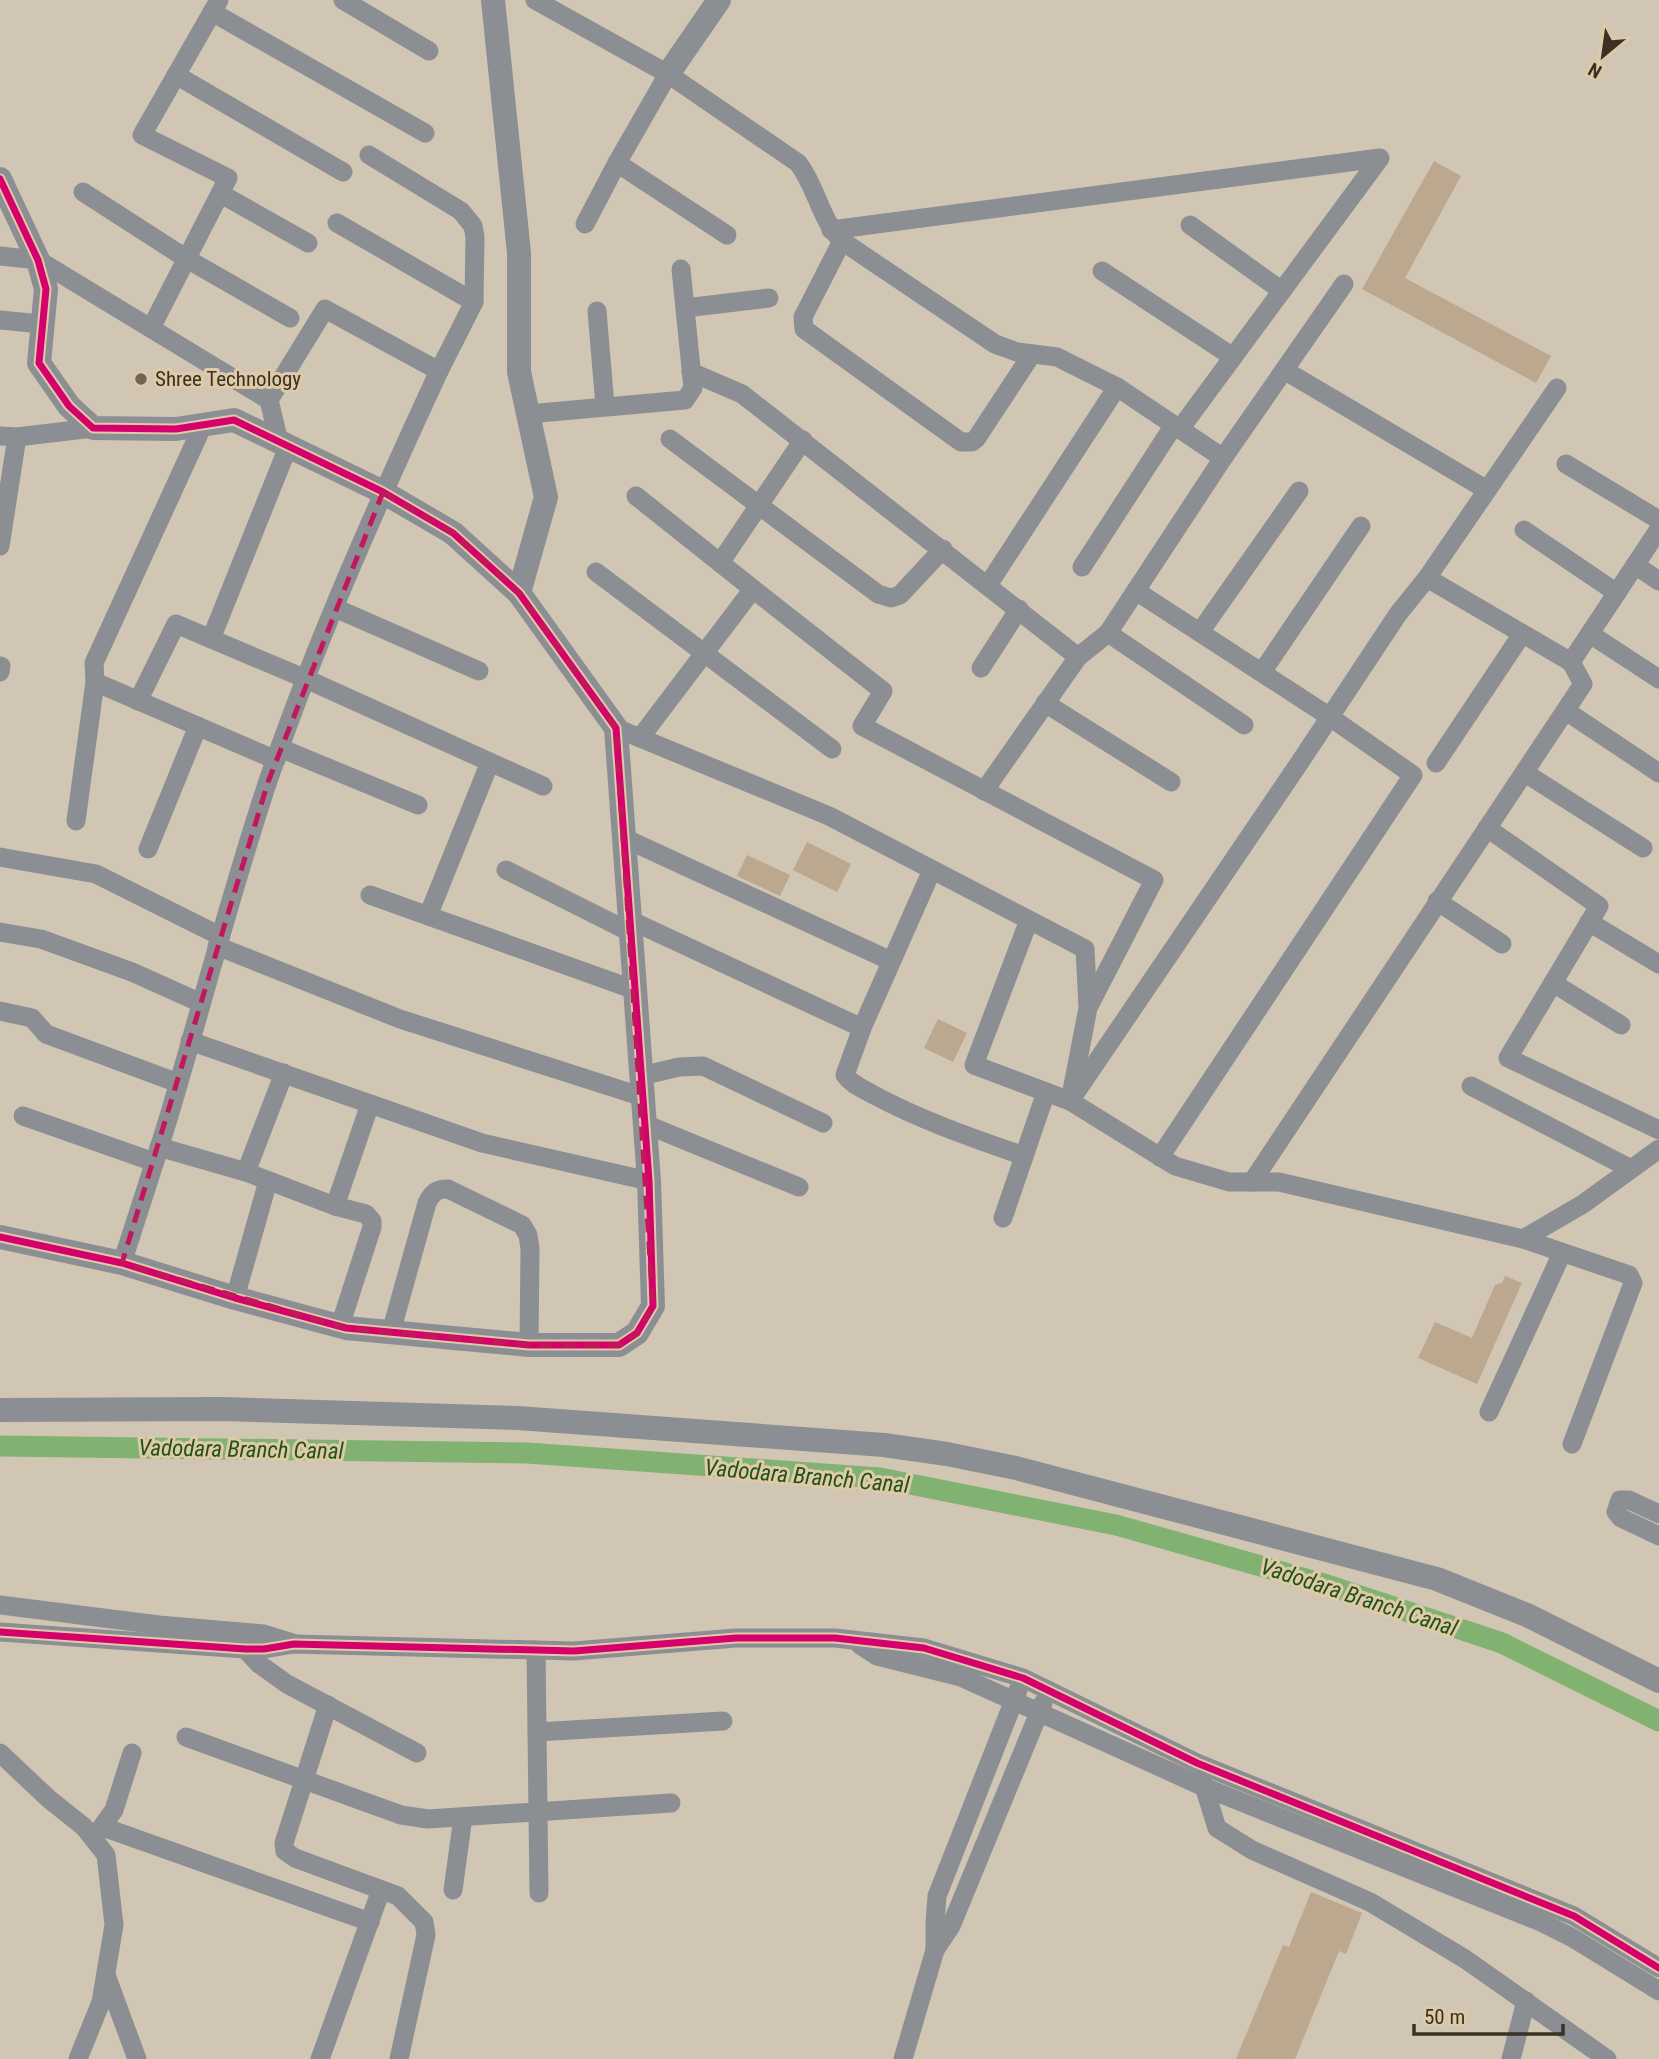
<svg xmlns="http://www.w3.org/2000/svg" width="1659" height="2059" font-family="'Roboto Condensed',sans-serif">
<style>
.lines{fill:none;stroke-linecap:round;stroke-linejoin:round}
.canal{stroke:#82b271;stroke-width:21}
.building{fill:#bca78f}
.minor{stroke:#8b8e92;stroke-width:19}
.tertiary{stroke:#8b8e92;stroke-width:24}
.cycleway-casing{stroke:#decaa7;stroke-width:11}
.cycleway{stroke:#d6006c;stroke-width:7}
.marked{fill:none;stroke:#c2185b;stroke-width:5;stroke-dasharray:14 9;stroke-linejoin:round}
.poi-dot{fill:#6e6556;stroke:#decaa7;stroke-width:2.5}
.labels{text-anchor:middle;stroke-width:6;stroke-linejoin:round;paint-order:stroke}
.poi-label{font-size:21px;fill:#393123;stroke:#decaa7;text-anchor:start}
.water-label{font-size:23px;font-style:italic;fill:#215219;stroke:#decaa7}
</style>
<rect width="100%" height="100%" fill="#d1c6b4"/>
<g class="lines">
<path class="canal" d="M 0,1446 L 527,1453 L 880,1478 L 1116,1525 L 1324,1584 L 1502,1643 L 1659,1721"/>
</g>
<g class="building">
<path d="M 1434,161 L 1461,176 L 1405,278 L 1551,356 L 1536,383 L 1362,289 Z"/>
<path d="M 807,842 L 851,864 L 837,892 L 793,870 Z"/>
<path d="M 747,855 L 790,875 L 780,896 L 737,876 Z"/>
<path d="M 938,1019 L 967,1033 L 953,1062 L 924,1048 Z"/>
<path d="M 1505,1276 L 1522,1283 L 1477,1384 L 1418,1358 L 1435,1322 L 1472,1338 L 1495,1285 L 1502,1283 Z"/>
<path d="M 1311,1892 L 1362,1913 L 1346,1954 L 1339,1951 L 1295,2059 L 1236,2059 L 1283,1945 L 1289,1947 Z"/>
</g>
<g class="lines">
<g class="minor">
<path d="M 343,0 L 429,51"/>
<path d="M 535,0 L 668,74 L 798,163 C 817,187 820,220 842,241 L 995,344 L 1017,352 L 1057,357 L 1117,387 L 1223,458"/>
<path d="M 212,12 L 425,133"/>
<path d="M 668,74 L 617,163 L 727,235"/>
<path d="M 176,75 L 343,172"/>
<path d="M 369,155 L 461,211 L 473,226 L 475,237 L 474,302 L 439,371"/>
<path d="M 83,192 L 187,259 L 290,318"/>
<path d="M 221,194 L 308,243"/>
<path d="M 337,223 L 474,302"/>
<path d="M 585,224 L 617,163"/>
<path d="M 1190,225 L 1282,291"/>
<path d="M 831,230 L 1380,158 L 1180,429"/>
<path d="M 842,241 L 803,317 L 804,329 L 961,442 L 972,442 L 976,439 L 1032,354"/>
<path d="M 0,256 L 38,260 L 269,400 L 279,442"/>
<path d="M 1102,271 L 1233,357"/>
<path d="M 685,308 L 769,298"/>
<path d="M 597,311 L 605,406"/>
<path d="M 0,320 L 41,324"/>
<path d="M 151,328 L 228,178 L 142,135 L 219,0"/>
<path d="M 1284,370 L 1487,490"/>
<path d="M 691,372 L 742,394 L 1078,657 L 1108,633 L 1223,458 L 1344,284"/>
<path d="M 528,414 L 685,400 L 693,388 L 681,269"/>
<path d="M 203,425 L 94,663 L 95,682 L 276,760"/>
<path d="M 0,436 L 17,437 L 93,428"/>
<path d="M 670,439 L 878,594 L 891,598 L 900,595 L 943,549"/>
<path d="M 1566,464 L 1659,520"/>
<path d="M 636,496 L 753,589 L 640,738"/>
<path d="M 1659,529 L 1571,662 L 1427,578 L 1398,614 L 1300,762 L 1070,1101 L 1175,1166 L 1229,1182 L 1279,1182 L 1523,1239 L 1583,1204 L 1659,1149"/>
<path d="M 1524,530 L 1617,593"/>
<path d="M 0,546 L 17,437"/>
<path d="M 720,563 L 803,440"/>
<path d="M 1635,565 L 1659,581"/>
<path d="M 1082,567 L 1174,425"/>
<path d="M 596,572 L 832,749"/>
<path d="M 1427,578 L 1557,388"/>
<path d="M 988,585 L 1117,387"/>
<path d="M 753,589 L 883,691 L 862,726 L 1154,880 L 1089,1006"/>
<path d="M 1136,591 L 1330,717 L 1413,775 L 1160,1157"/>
<path d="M 335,608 L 479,671"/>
<path d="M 1200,632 L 1299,491"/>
<path d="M 1108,633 L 1244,725"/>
<path d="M 1590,634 L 1659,679"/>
<path d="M 211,639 L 288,447"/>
<path d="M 981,668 L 1019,609"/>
<path d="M 0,672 L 1,666"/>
<path d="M 1262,672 L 1361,526"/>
<path d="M 138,701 L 176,624 L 306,679 L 543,786"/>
<path d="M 1045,703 L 1171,782"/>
<path d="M 1566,711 L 1659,773"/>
<path d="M 616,728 L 829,816 L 1085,949 L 1088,1008 L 1070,1101 L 974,1065 L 1029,920"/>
<path d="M 280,748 L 418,805"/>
<path d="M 1436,763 L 1522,634"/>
<path d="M 1525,773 L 1643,848"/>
<path d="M 984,791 L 1078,657"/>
<path d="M 76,821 L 95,682"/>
<path d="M 1487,828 L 1599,906 L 1508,1058 L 1659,1130"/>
<path d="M 624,838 L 891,961"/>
<path d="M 148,849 L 198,726"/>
<path d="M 0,857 L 96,874 L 220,936"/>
<path d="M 506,870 L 630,932"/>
<path d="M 370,895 L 635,990"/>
<path d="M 1437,901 L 1502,944"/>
<path d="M 428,916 L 490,762"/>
<path d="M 630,920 L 862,1028 L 932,870"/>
<path d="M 1589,922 L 1659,964"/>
<path d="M 0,932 L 41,939 L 132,972 L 201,1003"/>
<path d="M 217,946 L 400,1019 L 643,1097"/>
<path d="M 1553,983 L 1621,1025"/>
<path d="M 0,1011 L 32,1018 L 46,1034 L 178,1083"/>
<path d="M 862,1028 L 845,1075 C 851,1084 862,1088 872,1094 C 920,1120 972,1138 1024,1156"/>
<path d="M 190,1041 L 482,1143 L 649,1181"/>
<path d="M 641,1076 L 679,1067 L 703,1066 L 823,1123"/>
<path d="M 1471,1086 L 1631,1169"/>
<path d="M 23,1116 L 154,1162"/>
<path d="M 645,1124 L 799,1187"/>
<path d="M 159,1147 L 246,1172 L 335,1206 L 366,1214 L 372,1221 L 372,1227 L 340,1326"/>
<path d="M 246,1172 L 284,1073"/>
<path d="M 1252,1182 L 1583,684 L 1571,662"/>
<path d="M 335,1206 L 370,1104"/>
<path d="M 1003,1218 L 1046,1092"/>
<path d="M 1523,1239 L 1629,1275 L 1633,1283 L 1572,1444"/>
<path d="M 122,1263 C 138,1214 154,1165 169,1116 C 202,1005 231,892 268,781 C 316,641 377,505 439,371 L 325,309 L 269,400"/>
<path d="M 235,1298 L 268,1181"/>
<path d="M 391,1332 L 427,1203 C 432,1193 436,1189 448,1189 L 522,1225 L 528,1235 L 530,1249 L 529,1345"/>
<path d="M 1489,1412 L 1562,1253"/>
<path d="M 1659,1514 L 1629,1500 L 1620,1500 L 1616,1512 L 1621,1518 L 1659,1536"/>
<path d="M 0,1605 L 159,1625 L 264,1634 L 293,1643"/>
<path d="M 0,1632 L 245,1649 L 264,1649 L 294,1644 L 574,1651 L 736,1638 L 835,1638 L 924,1648 L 1023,1678 L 1197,1763 L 1574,1916 L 1659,1968"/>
<path d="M 860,1645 L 877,1656 L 961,1677 L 1204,1787 L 1541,1922 L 1571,1937 L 1659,1991"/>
<path d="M 245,1649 L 259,1664 L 287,1684 L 417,1753"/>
<path d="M 536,1650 L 539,1893"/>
<path d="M 328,1705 L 284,1843 L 285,1851 L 295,1858 L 398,1896 L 424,1922 L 426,1935 L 399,2059"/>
<path d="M 537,1732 L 723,1721"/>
<path d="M 186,1737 L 401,1815 L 428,1819 L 671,1803"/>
<path d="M 0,1753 L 49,1799 L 84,1827 L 106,1855 L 114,1925 L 101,2002 L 78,2059"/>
<path d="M 1202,1780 L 1217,1828 L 1252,1850 L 1370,1902 L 1465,1959 L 1607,2059"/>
<path d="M 103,1827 L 370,1922"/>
<path d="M 96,1835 L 114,1810 L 132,1753"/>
<path d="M 453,1890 L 463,1817"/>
<path d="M 935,1950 L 935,1923 L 937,1896 L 1018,1690"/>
<path d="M 106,1975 L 137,2059"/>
<path d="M 320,2059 L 381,1890"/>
<path d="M 903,2059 L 935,1950 L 951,1926 L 1043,1703"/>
<path d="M 1511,2059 L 1526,2001"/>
</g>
<g class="tertiary">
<path d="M 493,0 L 519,253 L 519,372 L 546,497 L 519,593"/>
<path d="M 668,74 L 719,0"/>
<path d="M 0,179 L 38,260 L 46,289 L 39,363 L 69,406 L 93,428 L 176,429 L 234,420 L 383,492 L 453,533 L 519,593 L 616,728 L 649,1181 L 653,1306 L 637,1333 L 619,1345 L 529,1345 L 346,1328 L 235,1298 L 122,1263 L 0,1237"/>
<path d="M 0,1410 L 223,1409 L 518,1418 L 884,1445 L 947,1454 L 1016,1468 L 1437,1579 L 1527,1615 L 1659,1681"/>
</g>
<g class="cycleway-casing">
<g id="cycleway">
<path d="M 0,179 L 38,260 L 46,289 L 39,363 L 69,406 L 93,428 L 176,429 L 234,420 L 383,492 L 453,533 L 519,593 L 616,728 L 649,1181 L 653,1306 L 637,1333 L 619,1345 L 529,1345 L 346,1328 L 235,1298 L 122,1263 L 0,1237"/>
<path d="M 0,1632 L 245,1649 L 264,1649 L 294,1644 L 574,1651 L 736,1638 L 835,1638 L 924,1648 L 1023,1678 L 1197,1763 L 1574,1916 L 1659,1968"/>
</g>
</g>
<use href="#cycleway" class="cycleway"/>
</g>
<path class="marked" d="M 383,492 L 453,533 L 519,593 L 616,728 L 653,1306 L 637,1333 L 619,1345 L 529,1345 L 346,1328 L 122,1263 L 268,782 Z"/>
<circle class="poi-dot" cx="141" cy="379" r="7"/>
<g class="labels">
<g class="poi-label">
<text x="155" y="386">Shree Technology</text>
</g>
<g class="water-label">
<text transform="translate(241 1449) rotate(1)" y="8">Vadodara Branch Canal</text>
<text transform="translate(807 1476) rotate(5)" y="8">Vadodara Branch Canal</text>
<text transform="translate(1359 1597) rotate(18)" y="8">Vadodara Branch Canal</text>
</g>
</g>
<g transform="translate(1603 56) rotate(209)" stroke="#decaa7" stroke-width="5" paint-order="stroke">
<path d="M0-5L12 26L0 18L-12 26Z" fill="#393123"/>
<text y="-10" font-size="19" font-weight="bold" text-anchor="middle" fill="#393123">N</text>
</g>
<path d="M1414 2024v10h149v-10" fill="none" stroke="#393123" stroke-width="3.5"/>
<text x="1424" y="2024" font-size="21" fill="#393123" stroke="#decaa7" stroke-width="5" paint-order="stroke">50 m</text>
</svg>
